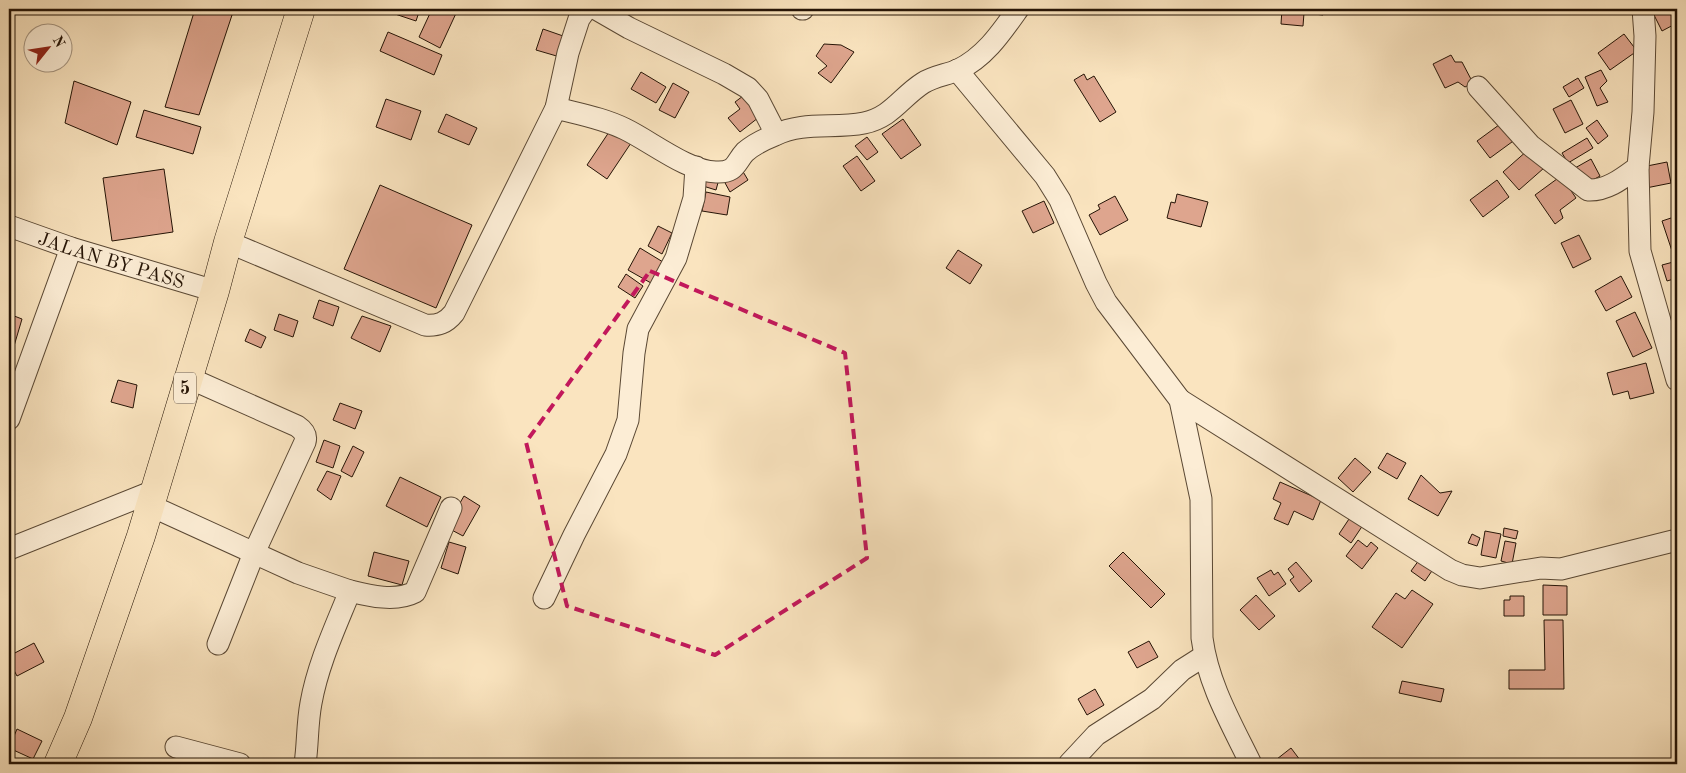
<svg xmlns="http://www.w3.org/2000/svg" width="1686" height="773" font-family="'Old Standard TT',serif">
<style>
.building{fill:#dea58e;stroke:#251406}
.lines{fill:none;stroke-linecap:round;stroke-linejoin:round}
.minor-casing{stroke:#5a4834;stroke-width:23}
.highway-casing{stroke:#251406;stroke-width:29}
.minor{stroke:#fcedd5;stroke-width:21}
.highway{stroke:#fae4bf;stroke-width:28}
.marked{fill:none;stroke:#c2185b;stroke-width:4;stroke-dasharray:10 6;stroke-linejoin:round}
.labels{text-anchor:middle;stroke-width:5;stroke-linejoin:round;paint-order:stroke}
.shield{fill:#fcedd5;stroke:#654;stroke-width:1}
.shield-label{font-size:18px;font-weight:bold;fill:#251406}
.street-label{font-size:19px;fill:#251406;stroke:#fcedd5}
</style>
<rect width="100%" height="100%" fill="#fae4bf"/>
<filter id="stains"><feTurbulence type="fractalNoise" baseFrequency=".004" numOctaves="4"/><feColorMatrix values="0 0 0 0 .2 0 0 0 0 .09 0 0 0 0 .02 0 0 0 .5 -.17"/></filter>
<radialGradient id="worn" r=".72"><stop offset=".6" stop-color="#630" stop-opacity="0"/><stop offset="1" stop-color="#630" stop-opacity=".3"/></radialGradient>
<g class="building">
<path d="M 195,9 L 234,9 L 199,115 L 165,107 Z"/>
<path d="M 380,9 L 420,9 L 416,21 Z"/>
<path d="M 432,9 L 458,9 L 440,48 L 419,37 Z"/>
<path d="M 1282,9 L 1324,9 L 1323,15 L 1304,13 L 1303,26 L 1281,24 Z"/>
<path d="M 1651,9 L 1673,9 L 1677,17 L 1677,23 L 1662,31 Z"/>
<path d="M 543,29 L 566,37 L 560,57 L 536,50 Z"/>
<path d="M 388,32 L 442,55 L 434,75 L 380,51 Z"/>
<path d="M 1624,34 L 1637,51 L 1610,70 L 1598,53 Z"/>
<path d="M 824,44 L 841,45 L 854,52 L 831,83 L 818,73 L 827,66 L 816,56 Z"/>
<path d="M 1451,55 L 1455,62 L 1462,62 L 1473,83 L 1465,87 L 1458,82 L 1445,88 L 1433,64 Z"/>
<path d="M 1601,70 L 1607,81 L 1600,88 L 1608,102 L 1597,106 L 1585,77 Z"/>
<path d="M 641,72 L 666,87 L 656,103 L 631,89 Z"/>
<path d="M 1084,74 L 1087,80 L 1094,76 L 1116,112 L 1100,122 L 1074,80 Z"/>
<path d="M 1578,78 L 1584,88 L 1569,97 L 1563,87 Z"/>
<path d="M 74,81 L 131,102 L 117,145 L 65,123 Z"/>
<path d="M 673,83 L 689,92 L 675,118 L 659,110 Z"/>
<path d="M 747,93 L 763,114 L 740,132 L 728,118 L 740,109 L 735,102 Z"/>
<path d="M 386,99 L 421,111 L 411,140 L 376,127 Z"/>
<path d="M 1571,100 L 1583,124 L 1565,133 L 1553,109 Z"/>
<path d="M 144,110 L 201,127 L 193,154 L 136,137 Z"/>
<path d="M 446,114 L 477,128 L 469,145 L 438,132 Z"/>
<path d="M 903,119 L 921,145 L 901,159 L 882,134 Z"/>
<path d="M 1597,120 L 1608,136 L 1598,144 L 1586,128 Z"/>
<path d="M 1503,122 L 1516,139 L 1490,158 L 1477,141 Z"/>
<path d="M 611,129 L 631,143 L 607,179 L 587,165 Z"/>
<path d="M 867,137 L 878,152 L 867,160 L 855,146 Z"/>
<path d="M 1587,138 L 1593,148 L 1568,163 L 1562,153 Z"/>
<path d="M 1528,150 L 1544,168 L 1519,190 L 1503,172 Z"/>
<path d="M 857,156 L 875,181 L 861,191 L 843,166 Z"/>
<path d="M 1591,159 L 1600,176 L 1584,185 L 1575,168 Z"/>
<path d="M 1667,162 L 1671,183 L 1646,188 L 1642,167 Z"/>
<path d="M 164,169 L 173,232 L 112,241 L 103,178 Z"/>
<path d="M 742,170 L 748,180 L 730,192 L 724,181 Z"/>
<path d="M 705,176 L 719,179 L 716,190 L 703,186 Z"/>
<path d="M 1561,176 L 1576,198 L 1560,210 L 1563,218 L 1555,224 L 1535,195 Z"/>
<path d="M 1497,180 L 1509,197 L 1483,217 L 1470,200 Z"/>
<path d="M 380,185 L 472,225 L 436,308 L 344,269 Z"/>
<path d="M 706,192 L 730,197 L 727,215 L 702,211 Z"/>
<path d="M 1177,194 L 1208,202 L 1201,227 L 1167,218 L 1171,202 L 1175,203 Z"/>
<path d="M 1115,196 L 1128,220 L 1100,235 L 1089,215 L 1100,209 L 1098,205 Z"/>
<path d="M 1044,201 L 1054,223 L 1033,233 L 1022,211 Z"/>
<path d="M 1677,216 L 1677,253 L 1673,254 L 1662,221 Z"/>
<path d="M 658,226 L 672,233 L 662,254 L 648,246 Z"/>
<path d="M 1579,235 L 1591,259 L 1573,268 L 1561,243 Z"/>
<path d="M 640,248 L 663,262 L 651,283 L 628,270 Z"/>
<path d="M 958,250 L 982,265 L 970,284 L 946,268 Z"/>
<path d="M 1677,261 L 1677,278 L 1667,281 L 1662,265 Z"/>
<path d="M 626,274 L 643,286 L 635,298 L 618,287 Z"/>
<path d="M 1621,276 L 1632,297 L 1606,311 L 1595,291 Z"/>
<path d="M 319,300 L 339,307 L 333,326 L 313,318 Z"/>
<path d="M 1635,312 L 1652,348 L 1633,357 L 1616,321 Z"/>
<path d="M 9,314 L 22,319 L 9,363 Z"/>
<path d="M 279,314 L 298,321 L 293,337 L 274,330 Z"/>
<path d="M 362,316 L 391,326 L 380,352 L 351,338 Z"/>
<path d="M 250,329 L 266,337 L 261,348 L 245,341 Z"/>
<path d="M 1646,363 L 1654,393 L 1630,399 L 1628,391 L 1613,395 L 1607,373 Z"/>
<path d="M 118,380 L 137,385 L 133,408 L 111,402 Z"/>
<path d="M 340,403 L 362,411 L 355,429 L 333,420 Z"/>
<path d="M 324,440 L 340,446 L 333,468 L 316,462 Z"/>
<path d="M 353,446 L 364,452 L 352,477 L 341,471 Z"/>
<path d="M 1387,453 L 1406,463 L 1397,479 L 1378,468 Z"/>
<path d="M 1355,458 L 1371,472 L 1353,492 L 1338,478 Z"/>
<path d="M 327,471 L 341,476 L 331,500 L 317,490 Z"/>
<path d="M 1421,475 L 1440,493 L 1452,491 L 1438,516 L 1408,499 Z"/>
<path d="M 400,477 L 441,497 L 427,527 L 386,506 Z"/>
<path d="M 1280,482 L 1321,500 L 1313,520 L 1294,511 L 1288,525 L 1274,519 L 1281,503 L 1273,499 Z"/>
<path d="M 464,496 L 480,506 L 463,536 L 446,527 Z"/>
<path d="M 1351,516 L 1363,525 L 1351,543 L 1339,534 Z"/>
<path d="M 1504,528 L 1518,531 L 1516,539 L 1503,536 Z"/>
<path d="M 1485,531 L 1501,534 L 1496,558 L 1481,555 Z"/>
<path d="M 1472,534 L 1480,538 L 1477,546 L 1468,543 Z"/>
<path d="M 1358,540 L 1367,547 L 1371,542 L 1378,548 L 1362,569 L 1346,556 Z"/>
<path d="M 1505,541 L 1516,543 L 1512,564 L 1501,561 Z"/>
<path d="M 449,542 L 466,547 L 458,574 L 441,568 Z"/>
<path d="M 374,552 L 409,561 L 402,585 L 368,576 Z"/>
<path d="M 1123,552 L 1165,594 L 1151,608 L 1109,566 Z"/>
<path d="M 1422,556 L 1436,565 L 1425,581 L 1411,571 Z"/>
<path d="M 1296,562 L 1312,581 L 1299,592 L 1290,580 L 1294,577 L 1288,569 Z"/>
<path d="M 1271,570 L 1274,575 L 1278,572 L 1286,584 L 1269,596 L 1257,578 Z"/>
<path d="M 1543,585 L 1567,586 L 1567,615 L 1543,615 Z"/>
<path d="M 1412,590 L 1433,604 L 1402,648 L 1372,627 L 1396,593 L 1405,599 Z"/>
<path d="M 1256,595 L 1275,616 L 1259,630 L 1240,610 Z"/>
<path d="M 1510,596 L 1524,596 L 1524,616 L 1504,616 L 1504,600 L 1510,600 Z"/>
<path d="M 1544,620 L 1563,620 L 1564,689 L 1509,689 L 1509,670 L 1545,670 Z"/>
<path d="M 1149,641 L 1158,657 L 1137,668 L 1128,652 Z"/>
<path d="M 34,643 L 44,662 L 17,676 L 9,661 L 9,656 Z"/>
<path d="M 1402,681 L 1444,689 L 1441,702 L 1399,693 Z"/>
<path d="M 1095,689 L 1104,705 L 1087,715 L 1078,699 Z"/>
<path d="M 17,729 L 42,741 L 33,759 L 9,748 Z"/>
<path d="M 1291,748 L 1303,764 L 1280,764 L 1277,759 Z"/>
</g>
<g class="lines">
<g class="minor-casing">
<g id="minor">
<path d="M 596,9 L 629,28 L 724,74 L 748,88 L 758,99 L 776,134"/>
<path d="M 802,9 L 803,9"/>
<path d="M 1643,9 L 1645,36 L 1643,112 L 1638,167 L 1640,251 L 1677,380"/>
<path d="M 957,70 L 1045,176 L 1060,200 L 1096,283 L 1106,302 L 1180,400 L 1201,499 L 1202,638 C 1208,684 1231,723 1251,764"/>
<path d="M 1478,87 L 1530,145 L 1588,190 C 1607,191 1623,178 1638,167"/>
<path d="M 556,108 C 579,114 603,118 625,129 C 650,141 689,172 716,172 C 736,173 735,163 745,152 C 753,145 765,139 775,135 C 803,121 834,129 864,123 C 892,117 901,97 923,83 C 934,76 946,75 958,70 C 985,57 1001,33 1018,9"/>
<path id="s1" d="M 9,226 L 71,248 L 215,291"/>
<path d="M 228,242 L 425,325 C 438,326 446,323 454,313 L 556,108 L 568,53 L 579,19 L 586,9"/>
<path d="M 189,378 L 297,426 C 303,430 307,435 305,442 L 254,553 L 218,644"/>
<path d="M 1180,400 L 1450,570 L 1462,575 L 1480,578 L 1541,568 L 1561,569 L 1677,540"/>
<path d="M 9,419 L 71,248"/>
<path d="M 149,505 L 298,573 L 350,591 C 335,628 318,664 311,703 C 307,724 308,744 305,764"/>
<path d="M 9,549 L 154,491"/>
<path d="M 350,591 C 370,596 396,602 415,592 L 451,508"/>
<path d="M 544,598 L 574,535 L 616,454 L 628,420 L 634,353 L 638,329 L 676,258 L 694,198 L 696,167"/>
<path d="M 176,747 L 240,764"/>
<path d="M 1069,764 L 1096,735 L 1152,699 L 1182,670 L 1204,656"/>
</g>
</g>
<g class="highway-casing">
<path id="highway" d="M 58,764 L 78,718 L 141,536 L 215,291 L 228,242 L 301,9"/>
</g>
<use href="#minor" class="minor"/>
<use href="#highway" class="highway"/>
</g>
<path class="marked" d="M 650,271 L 845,353 L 867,558 L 715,655 L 567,606 L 526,442 Z"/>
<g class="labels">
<rect class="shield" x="174" y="372.5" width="22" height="31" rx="4"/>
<g class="shield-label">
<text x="185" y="394">5</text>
</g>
<g class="street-label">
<text dy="7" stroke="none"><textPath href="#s1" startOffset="108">JALAN BY PASS</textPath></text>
</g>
</g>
<rect width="1686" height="773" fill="none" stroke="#fae4bf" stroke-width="30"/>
<rect x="10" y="10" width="1666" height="753" fill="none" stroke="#251406" stroke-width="2.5"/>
<rect x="15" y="15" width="1656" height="743" fill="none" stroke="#251406"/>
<g transform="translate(48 48) rotate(60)"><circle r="24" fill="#fcedd5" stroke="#a69682"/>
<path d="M0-4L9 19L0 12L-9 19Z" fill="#8f2418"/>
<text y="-8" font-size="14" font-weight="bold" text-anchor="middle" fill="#251406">N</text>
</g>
<rect width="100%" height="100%" filter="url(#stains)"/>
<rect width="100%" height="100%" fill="url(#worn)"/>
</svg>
